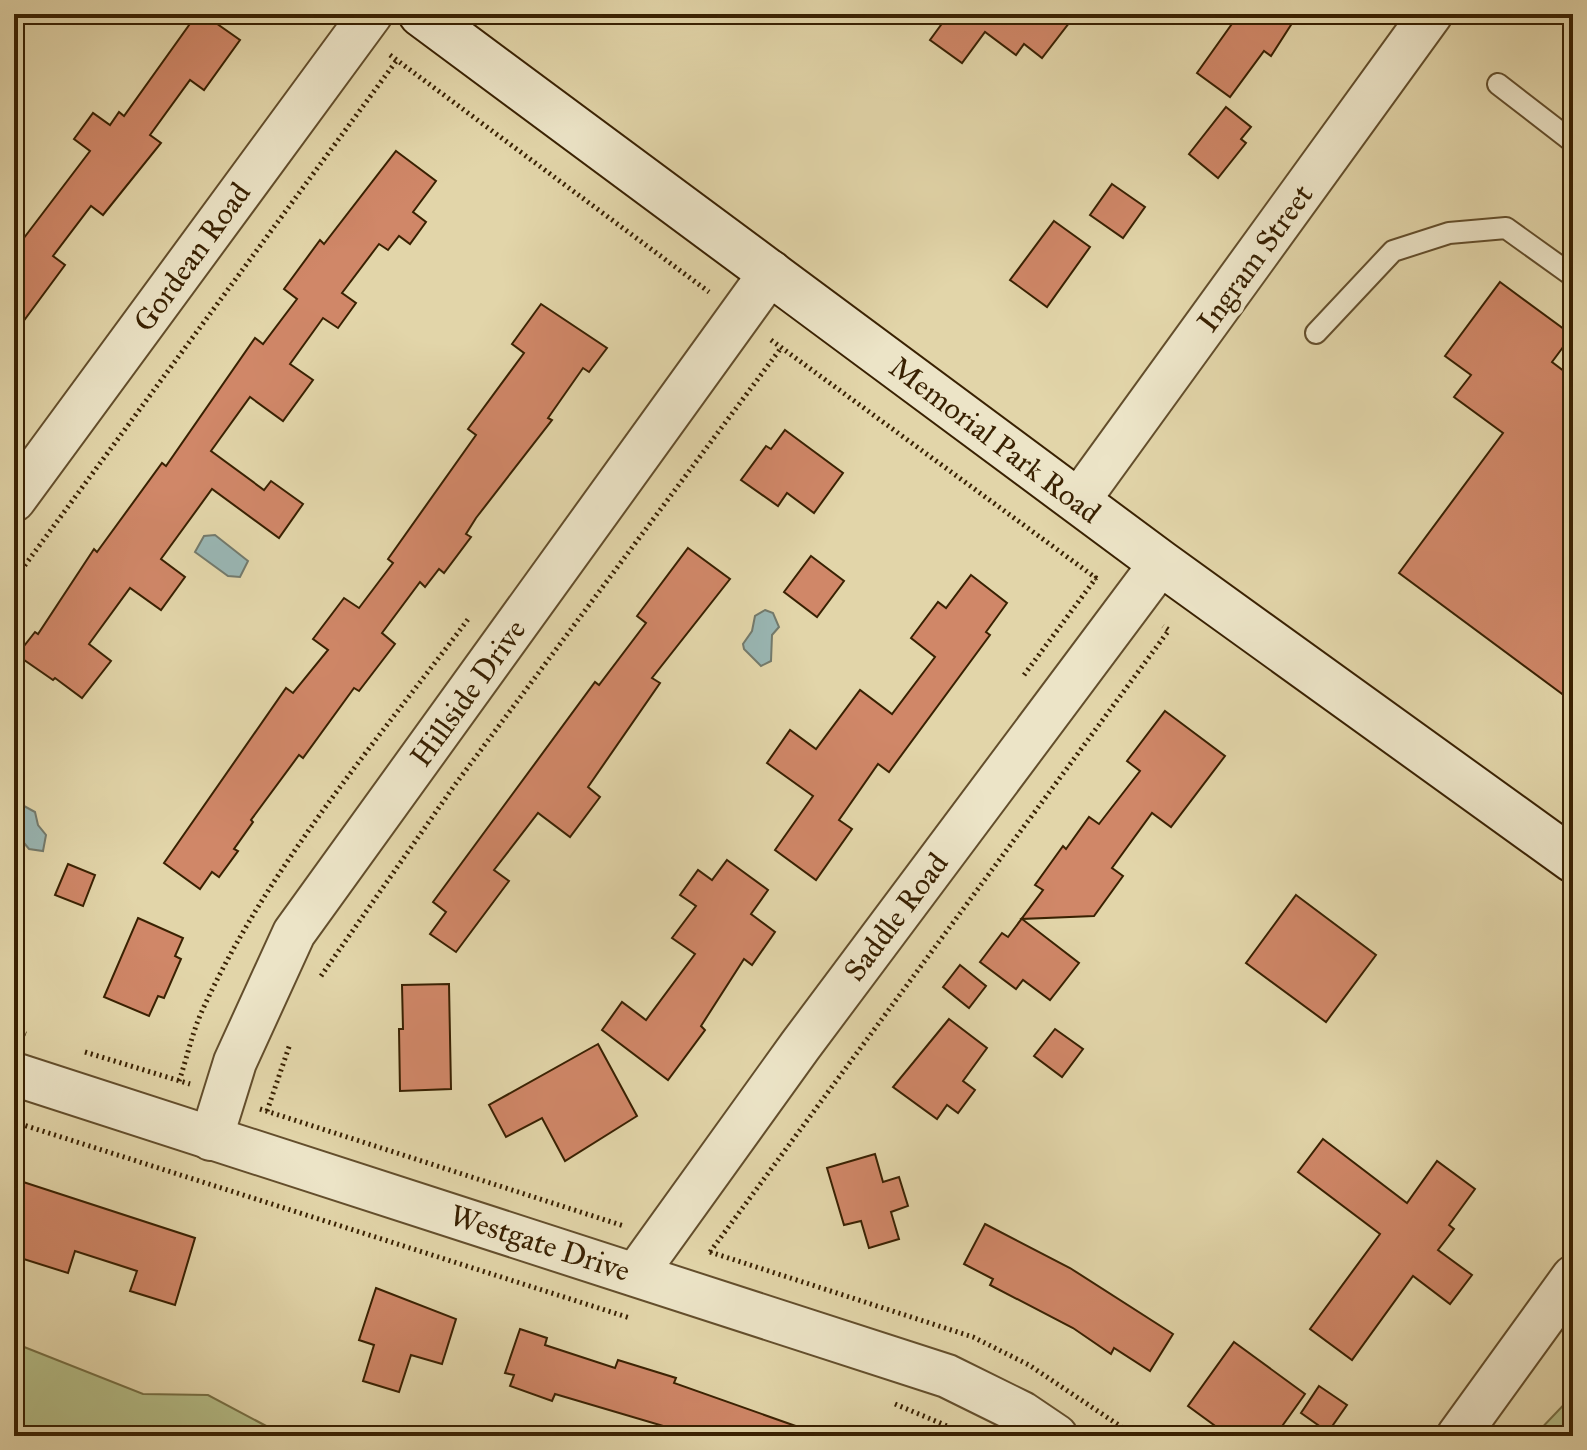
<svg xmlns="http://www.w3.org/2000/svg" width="1587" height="1450" font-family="'IM FELL Great Primer',serif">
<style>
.green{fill:#b4bd87;stroke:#766f44;stroke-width:2}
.water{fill:#99b6b3;stroke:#737a6c;stroke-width:2}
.building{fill:#d08768;stroke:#392102;stroke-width:2}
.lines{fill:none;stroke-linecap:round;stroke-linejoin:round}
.lane-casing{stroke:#634e2c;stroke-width:24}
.street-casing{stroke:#634e2c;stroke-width:46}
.secondary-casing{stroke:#392102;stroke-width:48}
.path{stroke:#392102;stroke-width:5;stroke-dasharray:2 4;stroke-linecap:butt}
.lane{stroke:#ece4c7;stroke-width:20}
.street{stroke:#ece4c7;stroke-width:42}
.secondary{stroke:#ece4c7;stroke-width:44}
.labels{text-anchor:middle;stroke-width:8;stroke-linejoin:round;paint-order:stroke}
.street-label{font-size:30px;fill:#392102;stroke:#ece4c7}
</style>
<rect width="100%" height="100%" fill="#e2d5a9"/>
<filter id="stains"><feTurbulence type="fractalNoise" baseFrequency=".0025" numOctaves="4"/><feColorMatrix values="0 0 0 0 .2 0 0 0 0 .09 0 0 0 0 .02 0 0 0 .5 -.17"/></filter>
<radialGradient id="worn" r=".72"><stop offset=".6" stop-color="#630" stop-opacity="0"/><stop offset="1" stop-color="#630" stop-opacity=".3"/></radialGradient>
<g class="green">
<path d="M 14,1343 L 143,1394 L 208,1395 L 285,1436 L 14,1436 Z"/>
<path d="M 1573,1395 L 1573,1436 L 1534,1436 Z"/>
</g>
<g class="water">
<path d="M 215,535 L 248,561 L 240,577 L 228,576 L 195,552 L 204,536 Z"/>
<path d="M 765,610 L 773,613 L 779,627 L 772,635 L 771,661 L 761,666 L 744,649 L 743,644 L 752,631 L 755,616 Z"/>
<path d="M 24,806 L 35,812 L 38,825 L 46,835 L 43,851 L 29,849 L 15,832 L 14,812 Z"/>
</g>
<g class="building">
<path d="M 197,14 L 203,14 L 240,40 L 204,90 L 190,80 L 150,135 L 161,143 L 103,215 L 91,206 L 53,256 L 65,265 L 14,334 L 14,251 L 90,151 L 74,139 L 93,113 L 110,125 L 119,112 L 124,116 Z"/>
<path d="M 949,14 L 1076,14 L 1042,58 L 1024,44 L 1016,55 L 985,32 L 962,63 L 930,40 Z"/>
<path d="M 1239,14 L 1298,14 L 1271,56 L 1264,51 L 1230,97 L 1197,73 Z"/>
<path d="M 1226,107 L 1251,127 L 1241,139 L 1246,143 L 1218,178 L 1189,154 Z"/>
<path d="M 396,151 L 436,181 L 413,212 L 426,222 L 410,244 L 399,236 L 388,250 L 379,244 L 342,293 L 356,303 L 338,328 L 323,318 L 290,364 L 313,380 L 283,421 L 250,397 L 211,451 L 264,490 L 271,481 L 303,504 L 279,538 L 212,489 L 161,559 L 185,577 L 161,610 L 130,588 L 89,644 L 111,661 L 82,698 L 55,678 L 53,680 L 17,655 L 35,632 L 38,634 L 94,549 L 97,552 L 162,463 L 166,466 L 255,338 L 263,344 L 297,299 L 284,289 L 320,240 L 324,244 Z"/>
<path d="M 1112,184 L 1145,207 L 1123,238 L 1090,215 Z"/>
<path d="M 1054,221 L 1090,247 L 1047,307 L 1010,280 Z"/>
<path d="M 1500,282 L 1572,335 L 1552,362 L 1573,378 L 1573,702 L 1399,573 L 1503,433 L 1454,397 L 1471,375 L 1445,356 Z"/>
<path d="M 541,304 L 607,348 L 589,372 L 583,368 L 548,418 L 552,420 L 476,518 L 466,534 L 471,537 L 444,573 L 439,569 L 425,587 L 420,582 L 382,633 L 395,644 L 359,691 L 354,688 L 303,758 L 299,755 L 251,820 L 253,822 L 234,849 L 238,851 L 219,877 L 212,872 L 200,889 L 164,863 L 286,688 L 293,693 L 328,650 L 313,639 L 344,598 L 359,608 L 393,563 L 388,559 L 476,435 L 468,429 L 524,353 L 512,344 Z"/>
<path d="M 785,430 L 843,473 L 814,513 L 787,493 L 778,506 L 741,480 L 766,446 L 771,449 Z"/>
<path d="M 688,548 L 730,579 L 652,678 L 660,683 L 588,787 L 600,797 L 570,837 L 538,813 L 494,870 L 509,881 L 456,952 L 430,934 L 446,912 L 433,902 L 595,682 L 599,685 L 646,623 L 637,616 Z"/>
<path d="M 811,556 L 844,581 L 817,617 L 784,592 Z"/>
<path d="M 971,575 L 1007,603 L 986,632 L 990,635 L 889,772 L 878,764 L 839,820 L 852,829 L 816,880 L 775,850 L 813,796 L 767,763 L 790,730 L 816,749 L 860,690 L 892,714 L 935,657 L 911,638 L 938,602 L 946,608 Z"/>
<path d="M 1165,711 L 1225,756 L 1171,827 L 1152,813 L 1112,868 L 1123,876 L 1094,916 L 1022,919 L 1079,963 L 1050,1000 L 1023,980 L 1016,989 L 980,962 L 1002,933 L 1008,937 L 1043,890 L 1035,885 L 1063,846 L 1066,849 L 1089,817 L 1099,824 L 1140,771 L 1127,761 Z"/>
<path d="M 727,860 L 768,890 L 751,914 L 775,932 L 752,965 L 744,959 L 701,1026 L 705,1030 L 668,1080 L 602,1030 L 622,1002 L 646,1020 L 695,954 L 672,938 L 696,906 L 680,895 L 698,870 L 712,880 Z"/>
<path d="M 68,864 L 95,875 L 83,906 L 55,895 Z"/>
<path d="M 1296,895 L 1376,955 L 1326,1022 L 1246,963 Z"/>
<path d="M 138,918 L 183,938 L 175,956 L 181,959 L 164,998 L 158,996 L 149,1016 L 104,997 Z"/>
<path d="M 960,965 L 986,986 L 969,1008 L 943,987 Z"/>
<path d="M 449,984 L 451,1089 L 400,1091 L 399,1029 L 403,1029 L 402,985 Z"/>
<path d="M 949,1019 L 987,1048 L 963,1081 L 975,1090 L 958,1113 L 947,1105 L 937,1119 L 893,1087 Z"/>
<path d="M 1055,1029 L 1083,1049 L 1062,1077 L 1034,1056 Z"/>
<path d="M 598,1044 L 637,1116 L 565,1161 L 542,1118 L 506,1137 L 489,1105 Z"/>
<path d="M 1323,1139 L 1407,1203 L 1437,1161 L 1475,1189 L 1449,1225 L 1454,1229 L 1438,1250 L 1472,1275 L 1450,1304 L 1413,1276 L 1352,1360 L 1310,1329 L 1380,1234 L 1298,1172 Z"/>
<path d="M 875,1154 L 883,1182 L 899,1177 L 908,1206 L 891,1212 L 899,1239 L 869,1248 L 861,1221 L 844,1225 L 827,1168 Z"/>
<path d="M 14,1179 L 195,1238 L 175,1305 L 130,1291 L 137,1271 L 75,1251 L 68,1273 L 14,1256 Z"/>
<path d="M 985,1224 L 1070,1268 L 1173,1334 L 1150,1371 L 1114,1348 L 1111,1354 L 1073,1328 L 990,1285 L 993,1279 L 964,1264 Z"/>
<path d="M 376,1288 L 456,1319 L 442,1364 L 411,1355 L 399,1392 L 363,1381 L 374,1345 L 359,1340 Z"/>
<path d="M 520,1329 L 547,1338 L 545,1345 L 615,1368 L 618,1360 L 676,1378 L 674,1383 L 807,1430 L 806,1436 L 697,1436 L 555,1394 L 552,1401 L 510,1386 L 514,1375 L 505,1373 Z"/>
<path d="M 1234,1342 L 1305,1394 L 1275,1436 L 1229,1436 L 1188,1406 Z"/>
<path d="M 1319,1386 L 1347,1405 L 1328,1432 L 1301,1413 Z"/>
</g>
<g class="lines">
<g class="lane-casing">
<g id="lane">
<path d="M 1498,84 L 1573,142"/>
<path d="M 1316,333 L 1393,251 L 1449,233 L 1506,228 L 1573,276"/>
</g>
</g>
<g class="street-casing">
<g id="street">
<path d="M 14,500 L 371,14"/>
<path d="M 1078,501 L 1431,14"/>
<path d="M 14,1074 L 947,1376 L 1022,1413 L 1056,1436"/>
<path d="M 211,1139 L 235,1062 L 294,933 L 771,272"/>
<path d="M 636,1274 L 800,1046 L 1161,563"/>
<path d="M 1458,1436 L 1573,1277"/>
</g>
</g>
<g class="secondary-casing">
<path id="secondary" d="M 421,14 L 1161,563 L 1573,860"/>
</g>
<g class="path">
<path d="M 390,55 L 709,292"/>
<path d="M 771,340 L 1096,578"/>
<path d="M 14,580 L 397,60"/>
<path d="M 1024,675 L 1096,578 L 1100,580"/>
<path d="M 321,976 L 454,786 L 781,348"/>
<path d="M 14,1030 L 26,1034"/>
<path d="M 85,1052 L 190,1084"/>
<path d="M 179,1081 C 187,1058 192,1033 202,1011 C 266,870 376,742 469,618"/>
<path d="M 260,1109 L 624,1226"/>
<path d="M 267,1111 L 290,1044"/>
<path d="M 14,1122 L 630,1318"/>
<path d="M 710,1252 L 1169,630 L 1163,626"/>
<path d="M 710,1252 L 973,1337 L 1029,1365 L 1135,1436"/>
<path d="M 895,1404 L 971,1436"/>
</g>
<use href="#lane" class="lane"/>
<use href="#street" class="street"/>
<use href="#secondary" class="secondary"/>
</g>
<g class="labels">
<g class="street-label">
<text transform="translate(192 257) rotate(-54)" y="10">Gordean Road</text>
<text transform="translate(1255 258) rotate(-54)" y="10">Ingram Street</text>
<text transform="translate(995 440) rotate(37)" y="10">Memorial Park Road</text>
<text transform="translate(468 693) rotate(-54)" y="10">Hillside Drive</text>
<text transform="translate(896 917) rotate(-53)" y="10">Saddle Road</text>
<text transform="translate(540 1243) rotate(18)" y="10">Westgate Drive</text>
</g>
</g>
<rect width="1587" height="1450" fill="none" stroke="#e2d5a9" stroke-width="48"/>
<rect x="16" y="16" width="1555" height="1418" fill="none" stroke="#392102" stroke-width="4"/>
<rect x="24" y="24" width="1539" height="1402" fill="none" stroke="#392102" stroke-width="2"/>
<rect width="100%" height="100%" filter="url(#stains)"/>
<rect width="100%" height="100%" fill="url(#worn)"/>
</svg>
